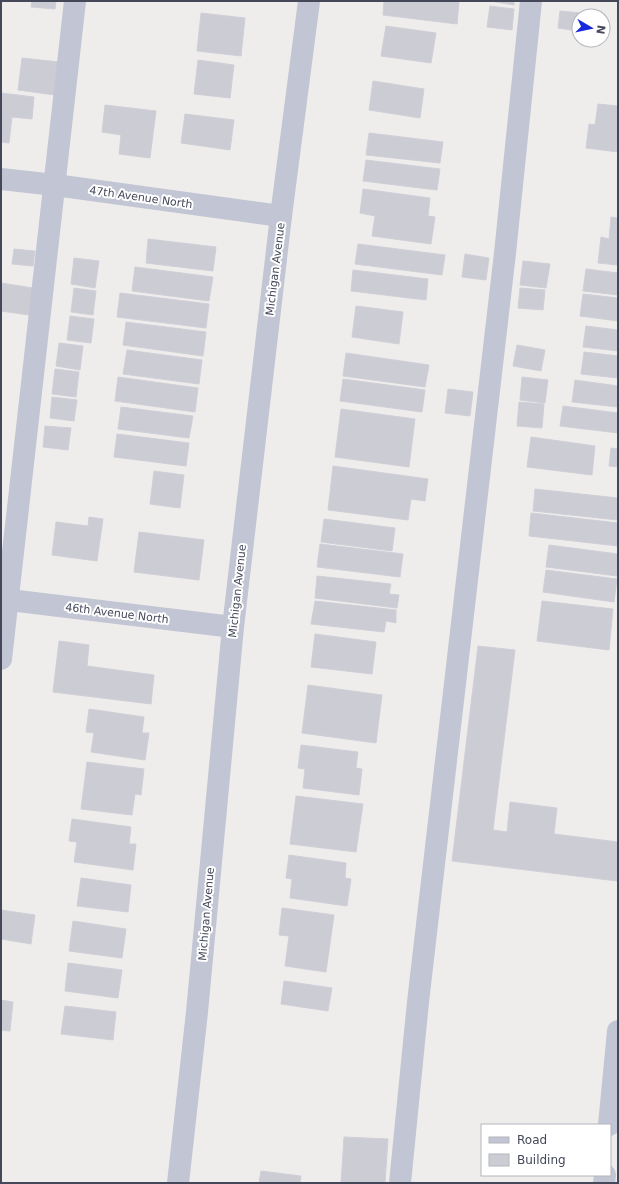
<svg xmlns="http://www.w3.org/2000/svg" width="619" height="1184" font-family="'DejaVu Sans',sans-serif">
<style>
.building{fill:#cbccd4;stroke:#d0cfd8}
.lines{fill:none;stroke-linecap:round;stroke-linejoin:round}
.minor{stroke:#c2c5d3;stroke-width:22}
.labels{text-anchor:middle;stroke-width:4;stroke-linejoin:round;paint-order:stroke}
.street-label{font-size:11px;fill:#444859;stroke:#fff}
</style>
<rect width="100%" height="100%" fill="#efedeb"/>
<g class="building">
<path d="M 32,1 L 56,1 L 55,9 L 31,7 Z"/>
<path d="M 384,1 L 459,2 L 457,24 L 383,15 Z"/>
<path d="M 490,1 L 514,1 L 514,5 Z"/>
<path d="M 490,6 L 514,9 L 512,30 L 487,27 Z"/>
<path d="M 560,11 L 581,13 L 580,16 L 579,16 L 578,31 L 558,28 Z"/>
<path d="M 201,13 L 245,18 L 241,56 L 197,51 Z"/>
<path d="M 386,26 L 436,33 L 431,63 L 381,56 Z"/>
<path d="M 22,58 L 59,62 L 55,95 L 18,90 Z"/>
<path d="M 198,60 L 234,65 L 230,98 L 194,94 Z"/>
<path d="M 373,81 L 424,89 L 420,118 L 369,110 Z"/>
<path d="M 1,93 L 34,97 L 32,119 L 12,117 L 9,143 L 1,142 Z"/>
<path d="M 598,104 L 618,106 L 618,152 L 586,148 L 589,124 L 595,125 Z"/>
<path d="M 105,105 L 156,111 L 150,158 L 119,154 L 121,135 L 102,132 Z"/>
<path d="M 185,114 L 234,120 L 230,150 L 181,143 Z"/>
<path d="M 369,133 L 443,142 L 440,163 L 366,155 Z"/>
<path d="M 366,160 L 440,169 L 437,190 L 363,181 Z"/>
<path d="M 363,189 L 430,198 L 428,216 L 435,217 L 431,244 L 372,236 L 375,216 L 360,213 Z"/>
<path d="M 611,217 L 618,218 L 618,265 L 598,263 L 601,237 L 609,239 Z"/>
<path d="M 148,239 L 216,247 L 213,271 L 146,263 Z"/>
<path d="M 358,244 L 445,255 L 442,275 L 355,264 Z"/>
<path d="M 14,249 L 35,251 L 33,266 L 12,264 Z"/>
<path d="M 465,254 L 489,258 L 486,280 L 462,277 Z"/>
<path d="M 74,258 L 99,261 L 95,288 L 71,284 Z"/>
<path d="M 523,261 L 550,264 L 546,288 L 520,285 Z"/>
<path d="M 135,267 L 213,277 L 209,301 L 132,291 Z"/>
<path d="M 586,269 L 618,273 L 618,295 L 583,291 Z"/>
<path d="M 353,270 L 428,279 L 426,300 L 351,291 Z"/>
<path d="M 1,283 L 33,288 L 29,315 L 1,311 Z"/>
<path d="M 74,288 L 96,291 L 93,315 L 71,312 Z"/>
<path d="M 520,288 L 545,290 L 543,310 L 518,308 Z"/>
<path d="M 120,293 L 209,304 L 206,328 L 117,317 Z"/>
<path d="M 583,294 L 618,298 L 618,321 L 580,316 Z"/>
<path d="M 356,306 L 403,312 L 399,344 L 352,337 Z"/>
<path d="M 70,316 L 94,319 L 91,343 L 67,340 Z"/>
<path d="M 126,322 L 206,332 L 203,356 L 123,345 Z"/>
<path d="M 586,326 L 618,330 L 618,351 L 583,347 Z"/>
<path d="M 59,343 L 83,346 L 80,370 L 56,366 Z"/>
<path d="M 517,345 L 545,350 L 541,371 L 513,366 Z"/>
<path d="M 127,350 L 202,360 L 199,384 L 123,374 Z"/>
<path d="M 584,352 L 618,356 L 618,378 L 581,374 Z"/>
<path d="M 346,353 L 429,365 L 425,387 L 343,376 Z"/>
<path d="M 55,369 L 79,372 L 76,397 L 52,394 Z"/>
<path d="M 118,377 L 198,388 L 195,412 L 115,401 Z"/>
<path d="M 522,377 L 548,380 L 545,403 L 520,400 Z"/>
<path d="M 343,379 L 425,390 L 422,412 L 340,401 Z"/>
<path d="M 575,380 L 618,386 L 618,407 L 572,402 Z"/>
<path d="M 448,389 L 473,392 L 470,416 L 445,413 Z"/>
<path d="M 52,397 L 77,400 L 74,421 L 50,418 Z"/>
<path d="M 519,402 L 544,404 L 542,428 L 517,426 Z"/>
<path d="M 563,406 L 618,413 L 618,433 L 560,426 Z"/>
<path d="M 121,407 L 193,416 L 189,438 L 118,429 Z"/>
<path d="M 341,409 L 415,419 L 409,467 L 335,457 Z"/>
<path d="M 45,426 L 71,428 L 68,450 L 43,447 Z"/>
<path d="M 117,434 L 189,443 L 186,466 L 114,457 Z"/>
<path d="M 531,437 L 595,446 L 592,475 L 527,467 Z"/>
<path d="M 611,448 L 618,449 L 618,467 L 609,466 Z"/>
<path d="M 333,466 L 428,479 L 425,501 L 411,499 L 408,520 L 328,510 Z"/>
<path d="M 154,471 L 184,475 L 180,508 L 150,504 Z"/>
<path d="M 535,489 L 618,498 L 618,520 L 533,511 Z"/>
<path d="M 531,513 L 618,523 L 618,546 L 529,536 Z"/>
<path d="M 89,517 L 103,519 L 97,561 L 52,555 L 56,522 L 88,526 Z"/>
<path d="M 324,519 L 395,528 L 392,551 L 321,542 Z"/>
<path d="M 139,532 L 204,540 L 199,580 L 134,572 Z"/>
<path d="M 320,544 L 403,554 L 400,577 L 317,567 Z"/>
<path d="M 549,545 L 618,554 L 617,576 L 546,567 Z"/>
<path d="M 546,570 L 617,579 L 614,602 L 543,592 Z"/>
<path d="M 317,576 L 391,584 L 389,594 L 399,595 L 397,608 L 315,598 Z"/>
<path d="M 315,601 L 396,610 L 396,623 L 386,621 L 384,632 L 311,624 Z"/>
<path d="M 542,601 L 613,609 L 609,650 L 537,641 Z"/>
<path d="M 315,634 L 376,642 L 372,674 L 311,667 Z"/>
<path d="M 59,641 L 89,645 L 87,666 L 154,675 L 151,704 L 53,692 Z"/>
<path d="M 478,646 L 515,650 L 493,830 L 507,832 L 510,802 L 557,808 L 554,834 L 618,842 L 617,881 L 452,861 Z"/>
<path d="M 308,685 L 382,695 L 376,743 L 302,733 Z"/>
<path d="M 89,709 L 144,717 L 142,733 L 149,733 L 145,760 L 91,752 L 94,733 L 86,732 Z"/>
<path d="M 301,745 L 358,752 L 356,768 L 362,769 L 359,795 L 303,788 L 305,769 L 298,768 Z"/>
<path d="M 87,762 L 144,769 L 141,795 L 135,794 L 132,815 L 81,809 Z"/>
<path d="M 296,796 L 363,804 L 356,852 L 290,844 Z"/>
<path d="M 72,819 L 131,827 L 129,844 L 136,844 L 133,870 L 74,862 L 77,842 L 69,841 Z"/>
<path d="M 289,855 L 346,863 L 345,878 L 351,879 L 347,906 L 290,898 L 292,879 L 286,878 Z"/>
<path d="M 81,878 L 131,885 L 128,912 L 77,906 Z"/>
<path d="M 282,908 L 334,915 L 326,972 L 285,966 L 289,936 L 279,935 Z"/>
<path d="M 1,910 L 35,915 L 31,944 L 1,939 Z"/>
<path d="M 73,921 L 126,929 L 122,958 L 69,951 Z"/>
<path d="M 68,963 L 122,970 L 118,998 L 65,991 Z"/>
<path d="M 284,981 L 332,988 L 328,1011 L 281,1004 Z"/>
<path d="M 1,1000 L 13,1002 L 10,1031 L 1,1030 Z"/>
<path d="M 65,1006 L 116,1012 L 113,1040 L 61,1034 Z"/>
<path d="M 344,1137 L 388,1139 L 385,1183 L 341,1183 Z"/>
<path d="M 261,1171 L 301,1176 L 300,1183 L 259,1183 Z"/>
</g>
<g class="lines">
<g class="minor">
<path d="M 1,179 L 55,185 L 281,216"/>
<path d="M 1,599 L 233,627"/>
<path d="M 1,659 L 75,1"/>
<path d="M 609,1125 L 618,1031"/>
<path d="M 178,1183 L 197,1012 L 233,627 L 281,216 L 309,1"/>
<path d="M 400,1183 L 418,1002 L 505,253 L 531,1"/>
<path d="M 604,1183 L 605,1175"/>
</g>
</g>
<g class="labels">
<g class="street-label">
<text transform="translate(141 197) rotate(8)" y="4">47th Avenue North</text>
<text transform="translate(275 269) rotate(-83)" y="4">Michigan Avenue</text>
<text transform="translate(237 591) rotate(-84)" y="4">Michigan Avenue</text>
<text transform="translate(117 613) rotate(7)" y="4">46th Avenue North</text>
<text transform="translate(206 914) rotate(-85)" y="4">Michigan Avenue</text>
</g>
</g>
<rect width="619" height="1184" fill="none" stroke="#444859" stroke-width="4"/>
<rect x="481" y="1124" width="130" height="52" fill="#ffffff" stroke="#b4b6bd"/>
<rect x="489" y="1137" width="20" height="6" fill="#c2c5d3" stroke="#b4b6bd"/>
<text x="517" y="1144" font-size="12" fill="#444859">Road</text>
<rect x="489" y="1154" width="20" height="12" fill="#cbccd4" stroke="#b4b6bd"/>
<text x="517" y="1164" font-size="12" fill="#444859">Building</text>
<g transform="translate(591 28) rotate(99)"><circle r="19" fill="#ffffff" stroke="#b4b6bd"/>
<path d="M0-3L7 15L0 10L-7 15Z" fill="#1929db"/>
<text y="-6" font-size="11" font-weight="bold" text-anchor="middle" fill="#444859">N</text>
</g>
</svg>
